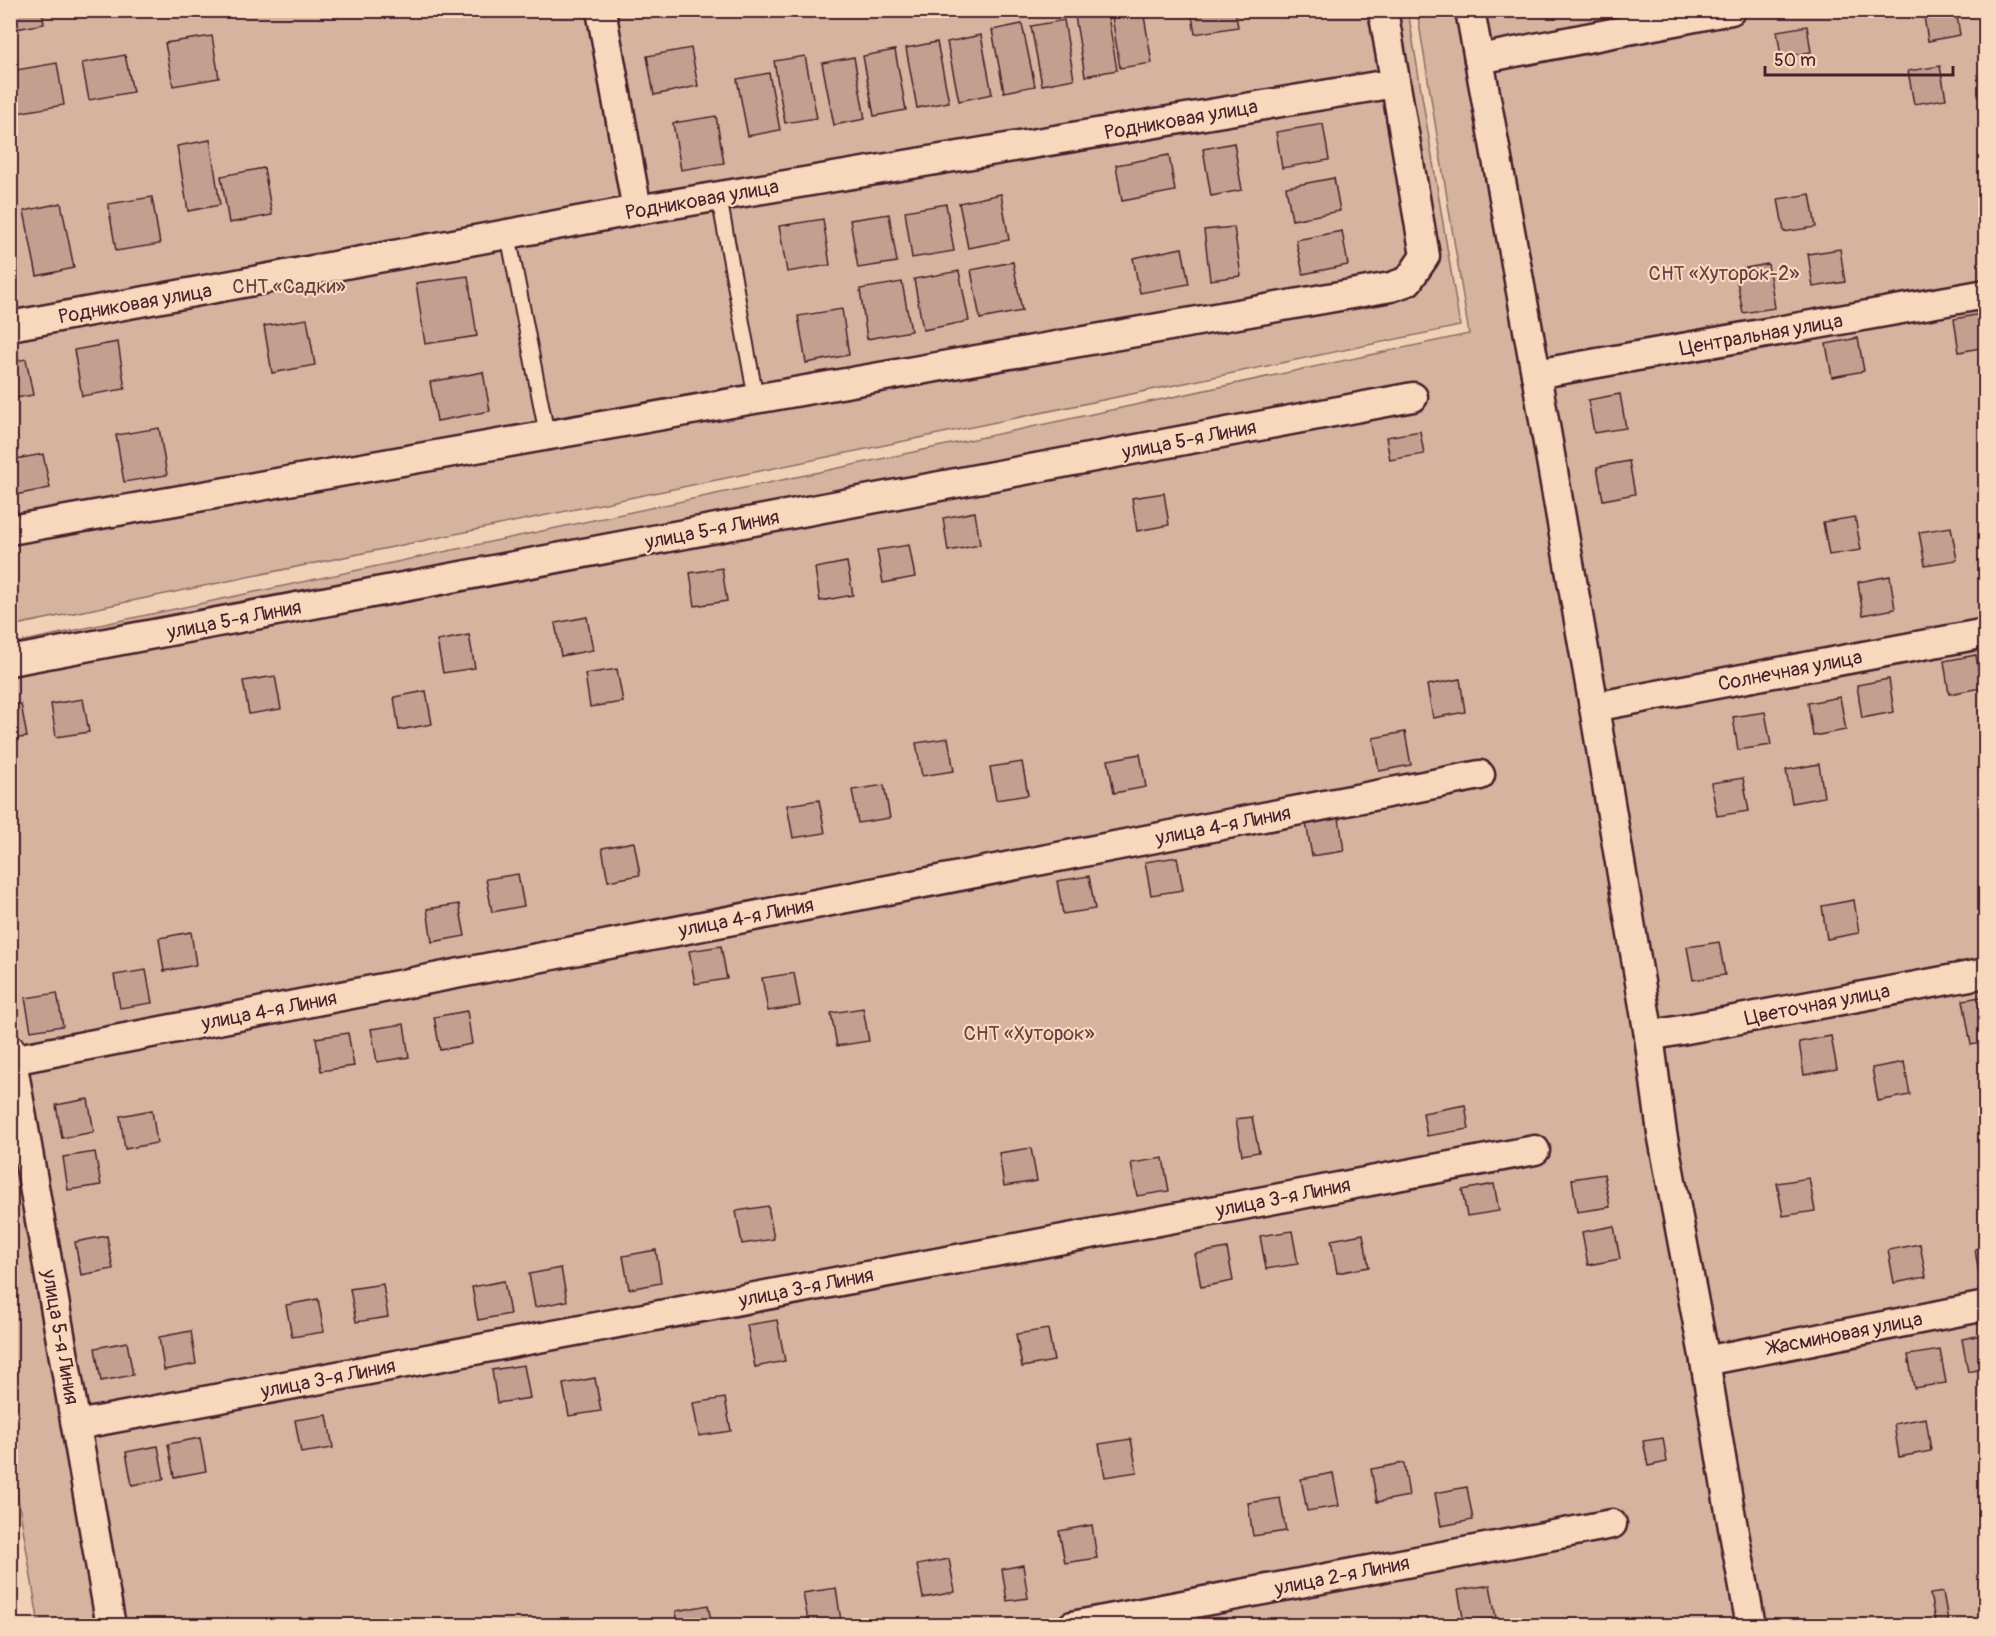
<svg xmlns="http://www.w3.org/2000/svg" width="1996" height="1636" font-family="Pangolin,sans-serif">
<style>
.green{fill:#d4b49f;stroke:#8f6a65;stroke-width:1.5}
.building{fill:#c29f8f;stroke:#4a1f2b;stroke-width:1.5}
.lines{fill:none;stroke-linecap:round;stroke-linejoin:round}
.lane-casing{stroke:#4a1f2b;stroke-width:18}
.street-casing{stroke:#4a1f2b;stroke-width:33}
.lane{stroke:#f6d8bc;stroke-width:14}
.street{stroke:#f6d8bc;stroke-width:28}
.labels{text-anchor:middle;stroke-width:4.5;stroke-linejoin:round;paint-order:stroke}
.street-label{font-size:20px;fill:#4a1f2b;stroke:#f6d8bc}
.park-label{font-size:20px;fill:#663d42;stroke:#f6d8bc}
</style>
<rect width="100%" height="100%" fill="#efd1b6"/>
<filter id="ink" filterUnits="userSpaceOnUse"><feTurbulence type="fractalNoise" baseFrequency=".0167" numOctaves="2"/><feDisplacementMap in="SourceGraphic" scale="12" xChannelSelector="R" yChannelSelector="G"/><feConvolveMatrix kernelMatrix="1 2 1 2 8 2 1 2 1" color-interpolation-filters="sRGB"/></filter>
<g filter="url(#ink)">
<g class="green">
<path d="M 11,11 L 1408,11 L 1460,326 L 11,626 Z"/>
<path d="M 1417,11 L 1985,11 L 1985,1625 L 39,1625 L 10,1450 L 10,644 L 1469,334 Z"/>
</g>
<g class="building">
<path d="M 10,10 L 42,10 L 44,24 L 10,30 Z"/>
<path d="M 1107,10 L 1117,70 L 1085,76 L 1075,16 Z"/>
<path d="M 1111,10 L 1143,10 L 1152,63 L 1120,68 Z"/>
<path d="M 1191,10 L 1235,10 L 1238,27 L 1195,34 Z"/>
<path d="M 1923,10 L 1956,10 L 1960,35 L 1928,41 Z"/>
<path d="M 1064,20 L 1074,79 L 1042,85 L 1031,26 Z"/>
<path d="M 1022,24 L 1035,86 L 1004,92 L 992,30 Z"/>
<path d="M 1807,26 L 1811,52 L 1781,57 L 1777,31 Z"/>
<path d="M 981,35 L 992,94 L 959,101 L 947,42 Z"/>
<path d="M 212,36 L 219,78 L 173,86 L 165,43 Z"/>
<path d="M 937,42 L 949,102 L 917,108 L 906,48 Z"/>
<path d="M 691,48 L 698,86 L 654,95 L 647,56 Z"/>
<path d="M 895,50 L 906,110 L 874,116 L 863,56 Z"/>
<path d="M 125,55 L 133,92 L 89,100 L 82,63 Z"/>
<path d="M 805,56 L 817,118 L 785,123 L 774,61 Z"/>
<path d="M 854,57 L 865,119 L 834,125 L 822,63 Z"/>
<path d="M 57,63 L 64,105 L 17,113 L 10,71 Z"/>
<path d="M 1940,66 L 1946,99 L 1914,104 L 1908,71 Z"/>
<path d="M 769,73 L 780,130 L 748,136 L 737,79 Z"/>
<path d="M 716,116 L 724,163 L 681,170 L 673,123 Z"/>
<path d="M 1323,124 L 1329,160 L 1282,168 L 1276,132 Z"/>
<path d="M 210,140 L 220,205 L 188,211 L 177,146 Z"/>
<path d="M 1234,143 L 1242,190 L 1211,196 L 1203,149 Z"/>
<path d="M 1169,155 L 1175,191 L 1122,201 L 1116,165 Z"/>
<path d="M 264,168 L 272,215 L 229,223 L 221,176 Z"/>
<path d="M 1334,178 L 1340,211 L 1292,220 L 1286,187 Z"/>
<path d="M 1001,194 L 1009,240 L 968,248 L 959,203 Z"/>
<path d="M 1810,194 L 1816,227 L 1784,232 L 1778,199 Z"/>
<path d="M 152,197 L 160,244 L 116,251 L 108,204 Z"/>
<path d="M 61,203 L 74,268 L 37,276 L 24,211 Z"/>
<path d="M 946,204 L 954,251 L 912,258 L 905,211 Z"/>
<path d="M 889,214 L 897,262 L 858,268 L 850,220 Z"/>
<path d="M 823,219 L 830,265 L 787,272 L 779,226 Z"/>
<path d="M 1234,227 L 1241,276 L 1210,280 L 1204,230 Z"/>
<path d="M 1342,231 L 1348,265 L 1303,274 L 1296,240 Z"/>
<path d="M 1182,248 L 1189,284 L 1140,293 L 1133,258 Z"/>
<path d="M 1840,249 L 1845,282 L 1813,287 L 1808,254 Z"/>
<path d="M 1013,262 L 1022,311 L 980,319 L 971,270 Z"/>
<path d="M 1768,264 L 1775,308 L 1743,313 L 1735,270 Z"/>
<path d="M 959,271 L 969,321 L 923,330 L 914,279 Z"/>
<path d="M 468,276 L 477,336 L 425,344 L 416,283 Z"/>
<path d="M 902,282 L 911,331 L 867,339 L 860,289 Z"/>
<path d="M 842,309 L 849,355 L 806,363 L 798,316 Z"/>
<path d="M 1986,313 L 1986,347 L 1959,352 L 1954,319 Z"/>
<path d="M 307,319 L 315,365 L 272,373 L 264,326 Z"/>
<path d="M 1858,338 L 1864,371 L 1832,377 L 1826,344 Z"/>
<path d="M 118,342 L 125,389 L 82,396 L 74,350 Z"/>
<path d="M 26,359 L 33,395 L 10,399 L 10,362 Z"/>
<path d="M 483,372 L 490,411 L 437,421 L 430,382 Z"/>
<path d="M 1620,394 L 1626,428 L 1594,433 L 1588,400 Z"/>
<path d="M 159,428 L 167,475 L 124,482 L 116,435 Z"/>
<path d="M 1420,431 L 1424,454 L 1390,460 L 1386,437 Z"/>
<path d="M 43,454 L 50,488 L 10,496 L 10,460 Z"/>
<path d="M 1629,461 L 1635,494 L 1603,500 L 1597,467 Z"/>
<path d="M 1164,493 L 1169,525 L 1137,531 L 1132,498 Z"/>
<path d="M 975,512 L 980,545 L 948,551 L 943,518 Z"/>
<path d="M 1855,517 L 1861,550 L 1829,555 L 1823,522 Z"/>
<path d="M 1951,527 L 1957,560 L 1925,565 L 1919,532 Z"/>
<path d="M 909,545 L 915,577 L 883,583 L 877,550 Z"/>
<path d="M 847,562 L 853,595 L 820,601 L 815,568 Z"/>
<path d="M 722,568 L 727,601 L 695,606 L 690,573 Z"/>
<path d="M 1890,576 L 1895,609 L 1863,615 L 1858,582 Z"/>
<path d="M 587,617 L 593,650 L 561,656 L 555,623 Z"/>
<path d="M 469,635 L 475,668 L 443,673 L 437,641 Z"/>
<path d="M 1976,655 L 1981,688 L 1949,694 L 1944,661 Z"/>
<path d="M 617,669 L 623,702 L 590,707 L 585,674 Z"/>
<path d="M 275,676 L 281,709 L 249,714 L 243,681 Z"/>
<path d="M 1460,679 L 1465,712 L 1433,718 L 1427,685 Z"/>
<path d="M 1889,679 L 1894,712 L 1862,718 L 1857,685 Z"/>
<path d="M 426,691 L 432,724 L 399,730 L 394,697 Z"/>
<path d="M 1840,697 L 1846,730 L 1813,736 L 1808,703 Z"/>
<path d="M 83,699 L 89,732 L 56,737 L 51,704 Z"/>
<path d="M 21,704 L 27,737 L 10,739 L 10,705 Z"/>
<path d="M 1765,712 L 1771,745 L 1738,750 L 1733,717 Z"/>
<path d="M 1405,732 L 1411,765 L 1379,771 L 1373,738 Z"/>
<path d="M 948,738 L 954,771 L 922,776 L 916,743 Z"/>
<path d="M 1140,754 L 1146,787 L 1114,793 L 1108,760 Z"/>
<path d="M 1022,762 L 1028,795 L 996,800 L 990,767 Z"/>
<path d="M 1819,764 L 1824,797 L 1792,803 L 1786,770 Z"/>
<path d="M 1743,778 L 1749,811 L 1717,816 L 1711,783 Z"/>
<path d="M 884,785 L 890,818 L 858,823 L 852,790 Z"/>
<path d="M 819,800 L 825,833 L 793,838 L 787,805 Z"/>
<path d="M 1339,818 L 1344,851 L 1312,856 L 1306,823 Z"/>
<path d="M 634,842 L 640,875 L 608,881 L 602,848 Z"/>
<path d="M 1177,857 L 1183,890 L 1151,895 L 1145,862 Z"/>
<path d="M 518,874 L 524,906 L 492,912 L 486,879 Z"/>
<path d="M 1089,876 L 1095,909 L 1063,914 L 1057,881 Z"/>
<path d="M 1854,900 L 1859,933 L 1827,939 L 1822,906 Z"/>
<path d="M 459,904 L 465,936 L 432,942 L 427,909 Z"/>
<path d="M 191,932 L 196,965 L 164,971 L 159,938 Z"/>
<path d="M 1719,942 L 1725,975 L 1693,980 L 1687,947 Z"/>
<path d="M 721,946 L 727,979 L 695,984 L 689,951 Z"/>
<path d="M 146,970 L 152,1003 L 120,1008 L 114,975 Z"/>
<path d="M 794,973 L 800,1006 L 768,1011 L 762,978 Z"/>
<path d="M 57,993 L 63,1026 L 31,1031 L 25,998 Z"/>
<path d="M 1986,996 L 1986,1055 L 1985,1055 L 1982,1043 L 1971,1045 L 1963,1000 Z"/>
<path d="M 863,1008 L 869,1041 L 837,1046 L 831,1013 Z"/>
<path d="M 467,1011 L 472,1044 L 440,1050 L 434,1017 Z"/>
<path d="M 404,1024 L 409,1057 L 377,1062 L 371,1029 Z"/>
<path d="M 348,1033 L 354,1066 L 321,1071 L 316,1038 Z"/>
<path d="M 1831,1036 L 1837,1069 L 1804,1075 L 1799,1042 Z"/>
<path d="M 1904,1062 L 1910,1095 L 1878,1101 L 1872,1068 Z"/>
<path d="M 88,1099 L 94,1132 L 62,1138 L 56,1105 Z"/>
<path d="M 1465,1105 L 1469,1129 L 1427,1136 L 1423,1113 Z"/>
<path d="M 152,1110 L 157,1143 L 125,1149 L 120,1116 Z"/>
<path d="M 1252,1117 L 1259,1152 L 1242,1155 L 1236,1119 Z"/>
<path d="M 1031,1148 L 1037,1181 L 1004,1186 L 999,1153 Z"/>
<path d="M 95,1152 L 101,1185 L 68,1190 L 63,1157 Z"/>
<path d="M 1163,1158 L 1169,1191 L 1137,1196 L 1131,1163 Z"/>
<path d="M 1604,1174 L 1610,1207 L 1577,1212 L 1572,1179 Z"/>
<path d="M 1809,1178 L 1815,1211 L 1783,1216 L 1777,1183 Z"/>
<path d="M 1494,1184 L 1499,1211 L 1467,1216 L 1462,1190 Z"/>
<path d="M 768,1206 L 774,1239 L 742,1244 L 736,1211 Z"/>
<path d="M 1614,1226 L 1620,1259 L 1588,1265 L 1582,1232 Z"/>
<path d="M 1292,1231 L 1298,1264 L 1266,1269 L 1260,1236 Z"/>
<path d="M 1363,1234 L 1369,1267 L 1337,1273 L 1331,1240 Z"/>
<path d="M 107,1236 L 113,1269 L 81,1275 L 75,1242 Z"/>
<path d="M 1920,1244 L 1926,1277 L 1894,1283 L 1888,1250 Z"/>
<path d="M 1986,1247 L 1986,1281 L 1980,1282 L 1975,1249 Z"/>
<path d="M 1227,1248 L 1233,1281 L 1201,1287 L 1195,1254 Z"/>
<path d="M 656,1250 L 661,1283 L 629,1289 L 623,1256 Z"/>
<path d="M 561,1268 L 567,1301 L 535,1307 L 529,1274 Z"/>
<path d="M 504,1281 L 510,1314 L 478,1320 L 472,1287 Z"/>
<path d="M 383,1284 L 388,1317 L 356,1322 L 350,1289 Z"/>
<path d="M 318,1299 L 324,1332 L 292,1337 L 286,1305 Z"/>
<path d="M 777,1320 L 785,1361 L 755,1367 L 747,1325 Z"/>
<path d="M 1048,1329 L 1054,1361 L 1022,1367 L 1016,1334 Z"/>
<path d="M 191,1331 L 196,1364 L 164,1370 L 159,1337 Z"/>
<path d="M 1986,1334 L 1986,1368 L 1968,1372 L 1962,1339 Z"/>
<path d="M 127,1342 L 133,1375 L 101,1381 L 95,1348 Z"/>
<path d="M 1940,1350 L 1946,1383 L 1914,1388 L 1908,1355 Z"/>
<path d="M 524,1365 L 530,1398 L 497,1403 L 492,1370 Z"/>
<path d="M 595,1378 L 601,1411 L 569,1416 L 563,1384 Z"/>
<path d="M 725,1398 L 731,1431 L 699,1436 L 693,1403 Z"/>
<path d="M 327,1415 L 333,1448 L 301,1453 L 295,1420 Z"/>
<path d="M 1926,1418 L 1931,1451 L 1899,1457 L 1894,1424 Z"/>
<path d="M 200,1438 L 206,1471 L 174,1477 L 168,1444 Z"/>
<path d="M 1663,1438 L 1667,1462 L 1648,1466 L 1643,1441 Z"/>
<path d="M 1131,1439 L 1137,1472 L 1105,1477 L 1099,1444 Z"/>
<path d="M 158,1446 L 164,1479 L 132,1485 L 126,1452 Z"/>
<path d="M 1404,1463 L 1409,1496 L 1377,1502 L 1371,1469 Z"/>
<path d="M 1333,1473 L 1339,1506 L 1307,1511 L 1301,1479 Z"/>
<path d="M 1467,1487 L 1473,1520 L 1441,1526 L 1435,1493 Z"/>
<path d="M 1280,1498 L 1286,1531 L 1253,1536 L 1248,1503 Z"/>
<path d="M 1092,1525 L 1097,1558 L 1065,1563 L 1059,1531 Z"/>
<path d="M 949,1559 L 955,1592 L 923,1598 L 917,1565 Z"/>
<path d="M 1023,1565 L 1028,1598 L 1007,1601 L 1002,1569 Z"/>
<path d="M 1490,1585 L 1496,1618 L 1464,1623 L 1458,1590 Z"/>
<path d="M 836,1588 L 841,1621 L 809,1626 L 803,1593 Z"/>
<path d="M 1943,1592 L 1949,1626 L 1936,1626 L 1930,1594 Z"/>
<path d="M 708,1605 L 712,1626 L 678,1626 L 676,1611 Z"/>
</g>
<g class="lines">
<g class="lane-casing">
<g id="lane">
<path d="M 719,197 L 756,399"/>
<path d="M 508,234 L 547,435"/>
</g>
</g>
<g class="street-casing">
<g id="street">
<path d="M 601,10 L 637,210"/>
<path d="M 1470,10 L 1536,374 L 1594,707 L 1649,1036 L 1662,1133 L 1705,1361 L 1728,1500 L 1751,1626"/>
<path d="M 1479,59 L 1731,10"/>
<path d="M 10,326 L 637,210 L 1395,83"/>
<path d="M 1536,374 L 1986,294"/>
<path d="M 10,530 L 1391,287 L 1408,281 L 1425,256 L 1383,10"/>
<path d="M 10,661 L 1413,397"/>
<path d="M 1594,707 L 1986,633"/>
<path d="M 1649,1036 L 1986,973"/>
<path d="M 10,1049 L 111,1626"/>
<path d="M 12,1060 L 1480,775"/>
<path d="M 1705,1361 L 1986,1306"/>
<path d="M 77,1425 L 1535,1150"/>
<path d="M 1072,1626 L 1612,1524"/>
</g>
</g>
<use href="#lane" class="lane"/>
<use href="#street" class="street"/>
</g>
</g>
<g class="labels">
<g class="street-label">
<text transform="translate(1181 119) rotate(-10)" y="7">Родниковая улица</text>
<text transform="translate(702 199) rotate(-10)" y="7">Родниковая улица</text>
<text transform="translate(135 303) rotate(-10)" y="7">Родниковая улица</text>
<text transform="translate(1761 334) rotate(-10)" y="7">Центральная улица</text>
<text transform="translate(1189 439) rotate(-11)" y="7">улица 5-я Линия</text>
<text transform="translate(712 529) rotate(-11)" y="7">улица 5-я Линия</text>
<text transform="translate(234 619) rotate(-11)" y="7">улица 5-я Линия</text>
<text transform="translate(1790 670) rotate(-11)" y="7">Солнечная улица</text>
<text transform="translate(1223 825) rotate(-11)" y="7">улица 4-я Линия</text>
<text transform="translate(746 917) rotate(-11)" y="7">улица 4-я Линия</text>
<text transform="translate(1817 1004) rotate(-11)" y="7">Цветочная улица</text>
<text transform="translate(269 1010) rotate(-11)" y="7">улица 4-я Линия</text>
<text transform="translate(1283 1197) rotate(-11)" y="7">улица 3-я Линия</text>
<text transform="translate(806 1287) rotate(-11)" y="7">улица 3-я Линия</text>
<text transform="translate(1845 1333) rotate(-11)" y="7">Жасминовая улица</text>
<text transform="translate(61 1337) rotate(80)" y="7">улица 5-я Линия</text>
<text transform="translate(328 1378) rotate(-11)" y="7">улица 3-я Линия</text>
<text transform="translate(1342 1575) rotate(-11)" y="7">улица 2-я Линия</text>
</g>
<g class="park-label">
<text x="1724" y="280">СНТ «Хуторок-2»</text>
<text x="289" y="293">СНТ «Садки»</text>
<text x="1029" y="1040">СНТ «Хуторок»</text>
</g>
</g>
<rect width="1996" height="1636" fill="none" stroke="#f6d8bc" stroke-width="36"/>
<rect x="18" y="18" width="1960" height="1600" fill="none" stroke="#4a1f2b" stroke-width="2" filter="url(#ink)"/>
<path d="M1765 66v9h188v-9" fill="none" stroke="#4a1f2b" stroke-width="3"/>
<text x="1774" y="66" font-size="18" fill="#4a1f2b" stroke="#f6d8bc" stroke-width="4.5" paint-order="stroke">50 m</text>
</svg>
